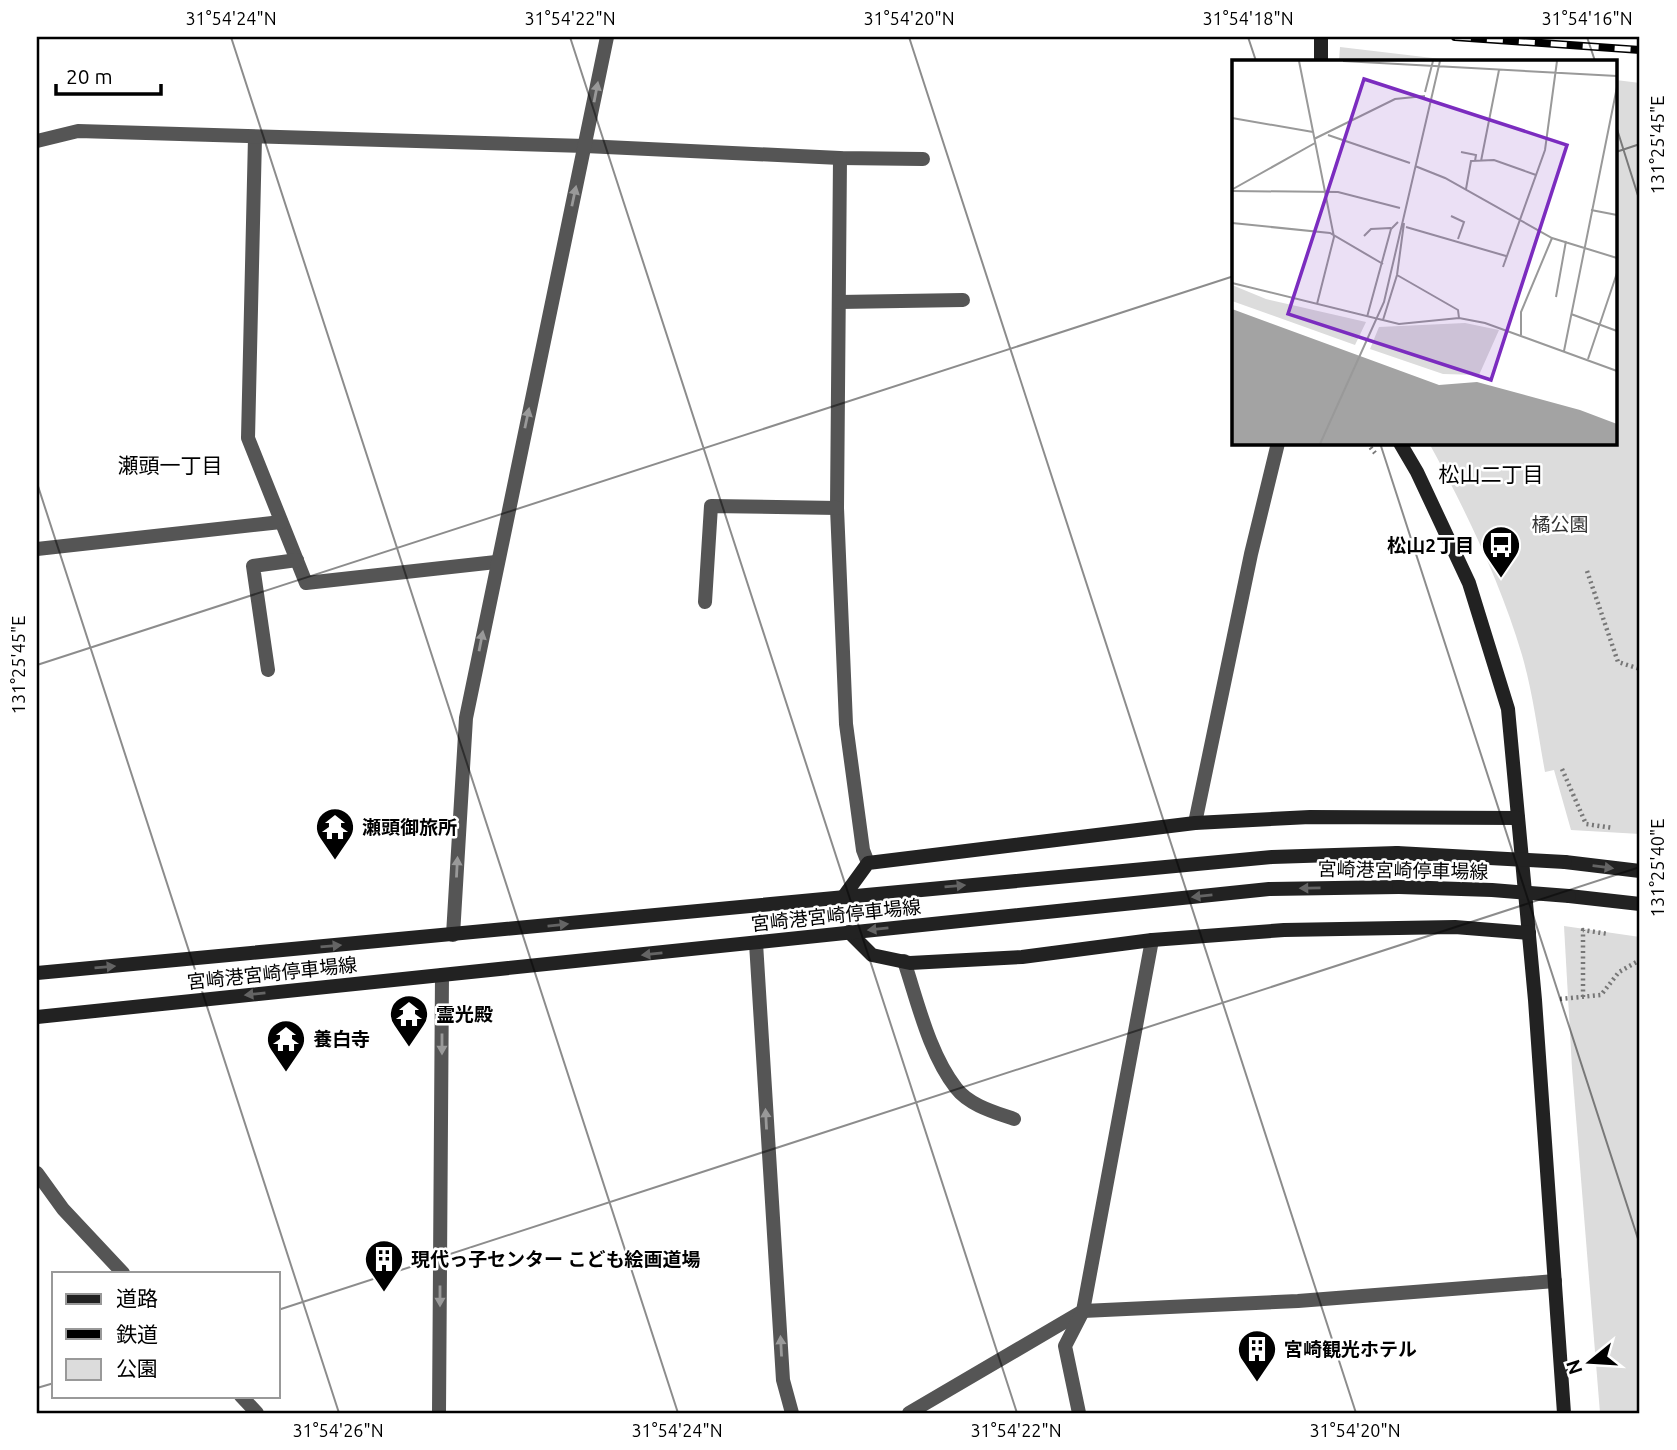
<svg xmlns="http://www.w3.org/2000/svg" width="1677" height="1450" font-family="Ubuntu,'Noto Sans JP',sans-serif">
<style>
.green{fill:#dcdcdc}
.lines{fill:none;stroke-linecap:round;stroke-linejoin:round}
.path{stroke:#777;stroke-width:4.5;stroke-dasharray:2 3.5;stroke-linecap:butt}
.street{stroke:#555;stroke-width:14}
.secondary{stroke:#222;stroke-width:14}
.rail-casing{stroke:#000;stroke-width:8}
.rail{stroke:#fff;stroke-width:5;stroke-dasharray:16;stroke-linecap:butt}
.secondary-bridge{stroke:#222;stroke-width:14}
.oneway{fill:#999}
.oneway2{fill:#646464}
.ticks{fill:none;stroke:#000;stroke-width:2;stroke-opacity:0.45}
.labels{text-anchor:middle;stroke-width:5;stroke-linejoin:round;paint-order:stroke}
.park-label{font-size:19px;fill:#333;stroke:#fff}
.poi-label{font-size:19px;font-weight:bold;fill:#000;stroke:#fff;text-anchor:start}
.street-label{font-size:19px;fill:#000;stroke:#fff}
.neighbourhood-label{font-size:21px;fill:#000;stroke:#fff}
.inset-road{fill:none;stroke:#999;stroke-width:2}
.view{fill:#7b2cbf;fill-opacity:0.15;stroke:#7b2cbf;stroke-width:3.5}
.inset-edge{fill:none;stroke:#000;stroke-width:3.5}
.neatline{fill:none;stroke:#000;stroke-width:2.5}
.ticks-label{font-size:18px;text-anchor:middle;fill:#000}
</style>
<rect width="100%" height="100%" fill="#fff"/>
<g class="green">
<path d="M 1340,47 L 1458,61 L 1339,61 Z"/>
<path d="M 1616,80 L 1640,83 L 1640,834 L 1571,830 L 1554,770 L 1545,772 C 1538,734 1533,693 1522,655 C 1500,581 1466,511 1429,443 L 1616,443 Z"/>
<path d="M 1564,926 L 1640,937 L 1640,1413 L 1600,1413 L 1572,1068 Z"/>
</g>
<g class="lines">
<g class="path">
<path d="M 1367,443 L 1375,453"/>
<path d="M 1587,571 L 1618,662 L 1640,669"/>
<path d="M 1562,769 L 1586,824 L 1613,828"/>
<path d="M 1583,997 L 1583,930 L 1608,934"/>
<path d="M 1560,999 L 1601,995 L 1619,972 L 1640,960"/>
</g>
<g class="street">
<path d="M 255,137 L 248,438 L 306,583 L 496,562"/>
<path d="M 37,141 L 78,131 L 585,146 L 840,158 L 923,159"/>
<path d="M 840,158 L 837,508 L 846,724 L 863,850 L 868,863"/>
<path d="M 839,302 L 963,300"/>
<path d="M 37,549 L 281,522"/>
<path d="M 705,602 L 711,506 L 837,508"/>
<path d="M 268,670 L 253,566 L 297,560"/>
<path d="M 1195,823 L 1251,554 L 1278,443"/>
<path d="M 453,935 L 466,718 L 607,37"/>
<path d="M 756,943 L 783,1380 L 792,1413"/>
<path d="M 904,961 C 918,1003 929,1053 956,1088 C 969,1105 994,1112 1014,1119"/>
<path d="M 37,1173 L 63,1209 L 123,1273"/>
<path d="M 241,1396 L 257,1413"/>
<path d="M 439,1413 L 442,975"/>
<path d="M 909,1413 L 1083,1311 L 1298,1301 L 1555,1281"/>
<path d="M 1079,1413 L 1065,1346 L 1083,1311 L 1152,940"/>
</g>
<g class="secondary">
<path d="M 1321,37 L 1321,61"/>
<path d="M 1400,443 L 1417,472 L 1469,583 L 1508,709 L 1535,1000 L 1564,1413"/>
<path d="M 1565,862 L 1640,871"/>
<path d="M 844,896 L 868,863 L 1195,823 L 1310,817 L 1518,818"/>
<path d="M 1569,896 L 1640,904"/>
<path d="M 849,932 L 872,955 L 910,963 L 1022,957 L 1152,940 L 1284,930 L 1455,927 L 1529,933"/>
<path d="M 37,973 L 1272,857 L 1397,853"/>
<path d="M 37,1017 L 1269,889 L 1399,887"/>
</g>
<g class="rail-casing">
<path id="rail" d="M 1455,37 L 1640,50"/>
</g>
<use href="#rail" class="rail"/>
<g class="secondary-bridge">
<path d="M 1397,853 L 1565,862"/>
<path d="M 1399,887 L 1492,890 L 1569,896"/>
</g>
</g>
<defs><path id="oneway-solid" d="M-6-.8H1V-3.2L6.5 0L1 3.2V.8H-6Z" transform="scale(1.75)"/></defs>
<g class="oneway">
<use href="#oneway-solid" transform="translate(596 92) rotate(-79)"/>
<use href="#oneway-solid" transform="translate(574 196) rotate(-78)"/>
<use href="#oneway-solid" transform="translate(527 418) rotate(-78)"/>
<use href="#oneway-solid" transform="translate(481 641) rotate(-79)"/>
<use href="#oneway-solid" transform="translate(457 867) rotate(-87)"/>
<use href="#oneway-solid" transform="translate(442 1044) rotate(90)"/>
<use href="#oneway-solid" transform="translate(766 1119) rotate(-93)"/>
<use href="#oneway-solid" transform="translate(440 1296) rotate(90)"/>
<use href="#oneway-solid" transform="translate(781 1346) rotate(-93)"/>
</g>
<g class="oneway2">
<use href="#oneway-solid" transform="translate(1603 867) rotate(7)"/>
<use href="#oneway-solid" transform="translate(955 886) rotate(-5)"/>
<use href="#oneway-solid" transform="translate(1310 888) rotate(179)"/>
<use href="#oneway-solid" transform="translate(1202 896) rotate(174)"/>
<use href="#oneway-solid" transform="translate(558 925) rotate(-6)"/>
<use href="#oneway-solid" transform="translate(878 929) rotate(174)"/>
<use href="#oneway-solid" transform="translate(331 946) rotate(-5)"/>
<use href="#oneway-solid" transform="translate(652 954) rotate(174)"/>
<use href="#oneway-solid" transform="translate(105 967) rotate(-5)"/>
<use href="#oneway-solid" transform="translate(255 994) rotate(174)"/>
</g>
<path class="ticks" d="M 231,37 L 678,1413M 570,37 L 1017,1413M 909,37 L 1356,1413M 1248,37 L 1256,61M 1587,37 L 1595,61M 1616,126 L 1640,202M 1616,152 L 1640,144M 1380,443 L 1640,1245M 37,483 L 339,1413M 37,665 L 1234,276M 278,1310 L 1640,867M 37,1388 L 54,1383"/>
<defs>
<g id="bus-pin" transform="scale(2.0125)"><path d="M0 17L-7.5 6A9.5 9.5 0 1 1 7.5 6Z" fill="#000" stroke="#fff"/><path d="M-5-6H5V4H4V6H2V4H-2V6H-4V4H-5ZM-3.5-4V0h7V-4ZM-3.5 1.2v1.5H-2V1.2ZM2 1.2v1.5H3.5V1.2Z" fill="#fff"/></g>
<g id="temple-pin" transform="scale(2.0125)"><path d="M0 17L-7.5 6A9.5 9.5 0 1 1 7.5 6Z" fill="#000" stroke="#fff"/><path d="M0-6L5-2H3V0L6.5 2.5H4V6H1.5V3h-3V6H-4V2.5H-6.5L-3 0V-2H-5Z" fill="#fff"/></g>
<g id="building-pin" transform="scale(2.0125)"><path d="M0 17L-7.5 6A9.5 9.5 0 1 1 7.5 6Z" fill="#000" stroke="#fff"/><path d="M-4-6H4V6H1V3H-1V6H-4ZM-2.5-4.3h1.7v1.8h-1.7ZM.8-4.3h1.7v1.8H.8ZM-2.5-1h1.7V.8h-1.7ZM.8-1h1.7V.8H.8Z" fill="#fff"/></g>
</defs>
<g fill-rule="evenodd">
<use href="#bus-pin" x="1501" y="545"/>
<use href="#temple-pin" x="335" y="827"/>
<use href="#temple-pin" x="409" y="1014"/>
<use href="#temple-pin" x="286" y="1039"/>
<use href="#building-pin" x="384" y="1259"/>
<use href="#building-pin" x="1257" y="1349"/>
</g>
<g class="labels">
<g class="park-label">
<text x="1560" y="531">橘公園</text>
</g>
<g class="poi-label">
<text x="1474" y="552" text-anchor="end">松山2丁目</text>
<text x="362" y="834">瀬頭御旅所</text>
<text x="436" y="1021">霊光殿</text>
<text x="313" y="1046">養白寺</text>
<text x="411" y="1266">現代っ子センター こども絵画道場</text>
<text x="1284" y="1356">宮崎観光ホテル</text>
</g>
<g class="street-label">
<text transform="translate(1403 870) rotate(1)" y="7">宮崎港宮崎停車場線</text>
<text transform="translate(836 915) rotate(-6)" y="7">宮崎港宮崎停車場線</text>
<text transform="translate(272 973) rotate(-6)" y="7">宮崎港宮崎停車場線</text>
</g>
<g class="neighbourhood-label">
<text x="170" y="473">瀬頭一丁目</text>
<text x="1491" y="482">松山二丁目</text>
</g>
</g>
<g transform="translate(1232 60)">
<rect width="385" height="385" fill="#fff"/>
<path d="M 0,225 L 34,239 L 134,262 L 123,285 L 0,241 ZM 233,263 L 267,270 L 247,315 L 211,314 L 138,289 L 147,267 Z" fill="#dcdcdc"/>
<path d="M 0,249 L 207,325 L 245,322 L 348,350 L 385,364 L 385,384 L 0,384 Z" fill="#a3a3a3"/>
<path class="inset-road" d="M 67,1 L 102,177 L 85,244M 111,1 L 385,16M 193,32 L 201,1M 0,58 L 81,72M 96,75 L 178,103M 82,79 L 163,39 L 193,36M 229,92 L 244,95 L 243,101M 249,101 L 267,10M 183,106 L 213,118 L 320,178 L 385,198M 1,129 L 83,83M 234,129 L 239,101 L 262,100 L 304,115M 0,131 L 106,132 L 168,148M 359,150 L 385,155M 219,156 L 232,162 L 226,179M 0,163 L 98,173 L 151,204M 174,167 L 274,196M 132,176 L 139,169 L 159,168M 271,207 L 313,90 L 325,1M 165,215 L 226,250 L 227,258M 0,223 L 167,264 L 227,258 L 253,263 L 385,311M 324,237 L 334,181M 339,254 L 385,271M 135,257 L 159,169 L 166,162M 151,260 L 165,215 L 172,163M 289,275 L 289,252 L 320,178M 332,291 L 385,27M 356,299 L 385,213M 88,384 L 152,242 L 208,1"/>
<path class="view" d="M 132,19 L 335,85 L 259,320 L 56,254 Z"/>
<rect width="385" height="385" class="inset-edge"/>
</g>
<rect width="1677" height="1450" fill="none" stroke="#ffffff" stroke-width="77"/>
<rect x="52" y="1272" width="228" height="126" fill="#ffffff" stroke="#999999" stroke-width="2"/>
<rect x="66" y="1294" width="35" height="10" fill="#222222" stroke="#999999" stroke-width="2"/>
<text x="116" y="1306" font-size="21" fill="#000000">道路</text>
<rect x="66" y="1329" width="35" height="10" fill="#000000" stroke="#999999" stroke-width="2"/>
<text x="116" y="1342" font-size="21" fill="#000000">鉄道</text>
<rect x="66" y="1359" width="35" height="21" fill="#dcdcdc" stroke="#999999" stroke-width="2"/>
<text x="116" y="1376" font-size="21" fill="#000000">公園</text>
<g transform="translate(1590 1362) rotate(252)" stroke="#ffffff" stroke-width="5" paint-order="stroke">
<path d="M0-5L12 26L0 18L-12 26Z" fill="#000000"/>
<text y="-10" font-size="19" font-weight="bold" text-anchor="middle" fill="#000000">N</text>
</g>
<path d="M56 84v10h105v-10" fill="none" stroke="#000000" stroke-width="3.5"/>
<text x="66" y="84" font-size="21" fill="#000000" stroke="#ffffff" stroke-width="5" paint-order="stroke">20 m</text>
<rect x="38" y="38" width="1600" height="1374" class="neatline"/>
<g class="ticks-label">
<text x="231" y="25">31°54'24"N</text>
<text x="570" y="25">31°54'22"N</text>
<text x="909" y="25">31°54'20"N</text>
<text x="1248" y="25">31°54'18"N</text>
<text x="1587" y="25">31°54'16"N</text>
<text transform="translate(1658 145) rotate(-90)" y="6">131°25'45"E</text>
<text transform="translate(19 665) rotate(-90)" y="6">131°25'45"E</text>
<text transform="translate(1658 868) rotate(-90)" y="6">131°25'40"E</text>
<text x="338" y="1437">31°54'26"N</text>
<text x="677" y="1437">31°54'24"N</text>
<text x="1016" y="1437">31°54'22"N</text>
<text x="1355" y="1437">31°54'20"N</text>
</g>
</svg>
